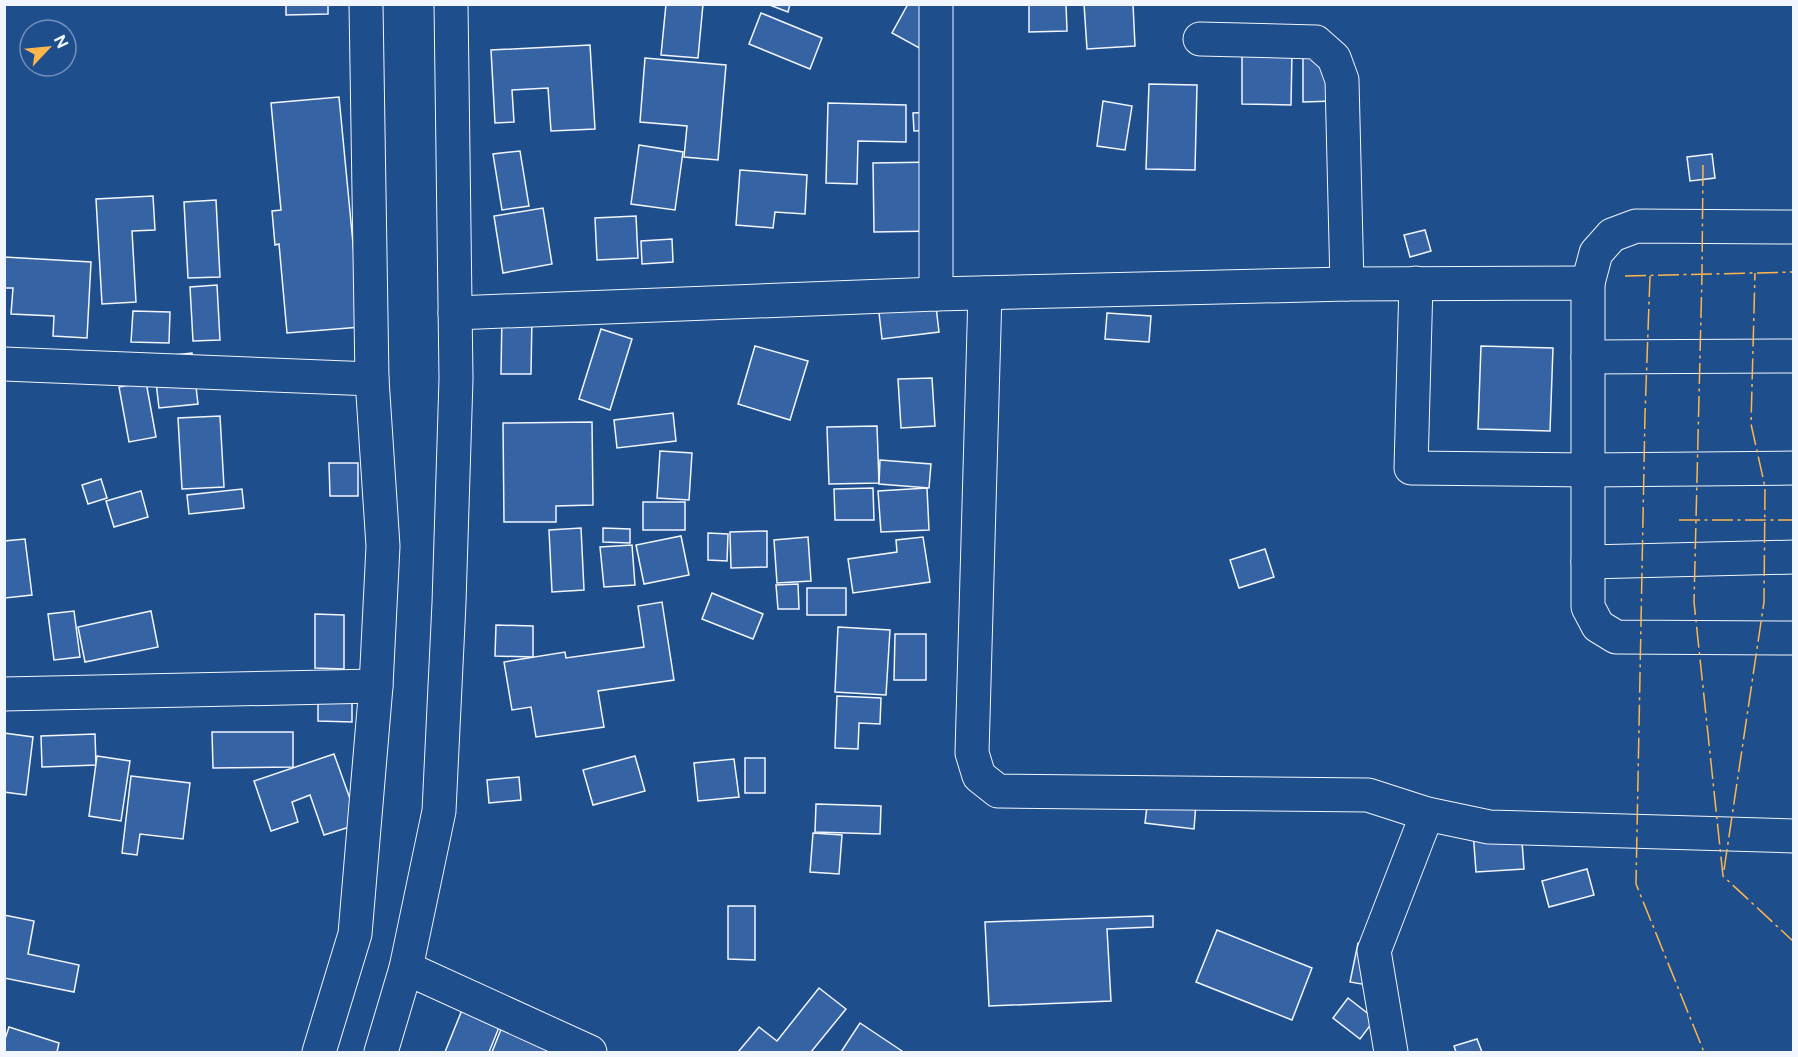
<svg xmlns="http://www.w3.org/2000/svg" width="1798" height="1057" font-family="'Public Sans',sans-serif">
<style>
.building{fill:#3563a3;stroke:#f2f6ff;stroke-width:1.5}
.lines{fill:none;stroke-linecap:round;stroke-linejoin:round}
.minor-casing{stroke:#f2f6ff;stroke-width:35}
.highway-casing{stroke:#f2f6ff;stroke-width:35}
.minor{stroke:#1f4e8c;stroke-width:33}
.highway{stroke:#1f4e8c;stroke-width:33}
.power{stroke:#ffb74d;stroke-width:1.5;stroke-dasharray:21 4.5 3 4.5;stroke-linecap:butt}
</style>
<rect width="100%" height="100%" fill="#1f4e8c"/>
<g class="building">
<path d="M 286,4 L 328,4 L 328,14 L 286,15 Z"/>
<path d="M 666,4 L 703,4 L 698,58 L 661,55 Z"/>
<path d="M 767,4 L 790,4 L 788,12 Z"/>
<path d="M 908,4 L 946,4 L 923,50 L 892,33 Z"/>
<path d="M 1029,4 L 1066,4 L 1067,31 L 1029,32 Z"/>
<path d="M 1084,4 L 1133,4 L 1135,46 L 1087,49 Z"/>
<path d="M 761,13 L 822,38 L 810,69 L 749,44 Z"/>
<path d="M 590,45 L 595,129 L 551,131 L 548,88 L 512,90 L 514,122 L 495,123 L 491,50 Z"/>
<path d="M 1242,51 L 1292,52 L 1291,105 L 1242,104 Z"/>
<path d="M 1303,55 L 1332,55 L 1334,101 L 1303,102 Z"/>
<path d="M 645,58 L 726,65 L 718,160 L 684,157 L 687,126 L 640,122 Z"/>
<path d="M 1149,84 L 1197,85 L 1195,170 L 1146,169 Z"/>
<path d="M 339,97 L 361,327 L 287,333 L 279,244 L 275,245 L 272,211 L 281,210 L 271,103 Z"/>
<path d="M 1103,101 L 1132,106 L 1125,150 L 1097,146 Z"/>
<path d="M 828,103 L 906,105 L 906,142 L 858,141 L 857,184 L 826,183 Z"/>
<path d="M 937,112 L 938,130 L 914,131 L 913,113 Z"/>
<path d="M 639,145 L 683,152 L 675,210 L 631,204 Z"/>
<path d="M 520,151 L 529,206 L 502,210 L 493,154 Z"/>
<path d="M 1712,154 L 1715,178 L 1690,181 L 1687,157 Z"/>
<path d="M 935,162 L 936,231 L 874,232 L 873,163 Z"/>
<path d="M 740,170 L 807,175 L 805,214 L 775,212 L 773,228 L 736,225 Z"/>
<path d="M 153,196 L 155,230 L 132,231 L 136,302 L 102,304 L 96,199 Z"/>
<path d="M 216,200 L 220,277 L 188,278 L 184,202 Z"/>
<path d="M 543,208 L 552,264 L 503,273 L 494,216 Z"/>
<path d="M 636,216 L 638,258 L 597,260 L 595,218 Z"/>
<path d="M 1425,230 L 1431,251 L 1410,257 L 1404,235 Z"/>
<path d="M 672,239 L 673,262 L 642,264 L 641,241 Z"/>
<path d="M 4,257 L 91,262 L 87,338 L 53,336 L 54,316 L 11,314 L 13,288 L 4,288 Z"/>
<path d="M 217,285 L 220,340 L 193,341 L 190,287 Z"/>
<path d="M 935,298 L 939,332 L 882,339 L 878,304 Z"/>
<path d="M 133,311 L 170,312 L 169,343 L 131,342 Z"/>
<path d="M 1107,313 L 1151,316 L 1149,342 L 1105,339 Z"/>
<path d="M 502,314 L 532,315 L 531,374 L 501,374 Z"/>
<path d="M 601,329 L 632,339 L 610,410 L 579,399 Z"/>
<path d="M 755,346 L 808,361 L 790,420 L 738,404 Z"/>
<path d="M 1481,346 L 1553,348 L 1550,431 L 1478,429 Z"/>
<path d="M 192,353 L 198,404 L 159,408 L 153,357 Z"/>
<path d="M 932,378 L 935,426 L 901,428 L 898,379 Z"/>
<path d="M 146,382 L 156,437 L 129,442 L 119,387 Z"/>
<path d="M 673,413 L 676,441 L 617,448 L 614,420 Z"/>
<path d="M 220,416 L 224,487 L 182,489 L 178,418 Z"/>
<path d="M 592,422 L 593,505 L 556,506 L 556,522 L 504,522 L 503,423 Z"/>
<path d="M 877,426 L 879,483 L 829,484 L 827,427 Z"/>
<path d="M 660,451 L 692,453 L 689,500 L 657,498 Z"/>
<path d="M 880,460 L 931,464 L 929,488 L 879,484 Z"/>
<path d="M 329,463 L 358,463 L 358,496 L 330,496 Z"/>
<path d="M 101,479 L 107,498 L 88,504 L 82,485 Z"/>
<path d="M 873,488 L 874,520 L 835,520 L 834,489 Z"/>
<path d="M 927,488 L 929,530 L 881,532 L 878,491 Z"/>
<path d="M 242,489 L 244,508 L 189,514 L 187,495 Z"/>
<path d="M 141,491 L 148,517 L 114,527 L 106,501 Z"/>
<rect x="643" y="502" width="42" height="28"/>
<path d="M 581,528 L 584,590 L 552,592 L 549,530 Z"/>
<path d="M 603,528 L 630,529 L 630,543 L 603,542 Z"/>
<path d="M 767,531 L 767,567 L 731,568 L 730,532 Z"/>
<path d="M 708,533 L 728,534 L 727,561 L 708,560 Z"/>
<path d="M 681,536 L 689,575 L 644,584 L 636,545 Z"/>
<path d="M 808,537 L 811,581 L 777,583 L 774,540 Z"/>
<path d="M 923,537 L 930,582 L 853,593 L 848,559 L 897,552 L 896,540 Z"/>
<path d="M 25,539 L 32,595 L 5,598 L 4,541 Z"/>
<path d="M 632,545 L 635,585 L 604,587 L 600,547 Z"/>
<path d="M 1265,549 L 1274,577 L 1239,588 L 1230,560 Z"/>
<path d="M 798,584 L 799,609 L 778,609 L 776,585 Z"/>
<rect x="807" y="588" width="39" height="27"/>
<path d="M 712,593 L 763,614 L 753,639 L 702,619 Z"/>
<path d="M 662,602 L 674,680 L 598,691 L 604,727 L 536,737 L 531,707 L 512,710 L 504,662 L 565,652 L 566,658 L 644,647 L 638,606 Z"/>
<path d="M 74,611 L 80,657 L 54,660 L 48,614 Z"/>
<path d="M 151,611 L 158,647 L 85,662 L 78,627 Z"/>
<path d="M 315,614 L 344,615 L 344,669 L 315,668 Z"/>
<path d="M 496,625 L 533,626 L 533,657 L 495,656 Z"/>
<path d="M 838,627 L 890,630 L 886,695 L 835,692 Z"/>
<path d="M 895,634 L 926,634 L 926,680 L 894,680 Z"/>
<path d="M 318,683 L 352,683 L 352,722 L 318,721 Z"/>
<path d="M 837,696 L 881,698 L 880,724 L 859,723 L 858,749 L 835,748 Z"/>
<path d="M 212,732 L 293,732 L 293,767 L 213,768 Z"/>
<path d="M 4,733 L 33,737 L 26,795 L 4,792 Z"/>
<path d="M 95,734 L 96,765 L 42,767 L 41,736 Z"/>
<path d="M 334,754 L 359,824 L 324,835 L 310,795 L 292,802 L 298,822 L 271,831 L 254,781 Z"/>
<path d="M 97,756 L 130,761 L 121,821 L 89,816 Z"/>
<path d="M 635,756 L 645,791 L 593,805 L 583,770 Z"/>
<rect x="745" y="758" width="20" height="35"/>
<path d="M 734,759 L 739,797 L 698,801 L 694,763 Z"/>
<path d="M 131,776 L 190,783 L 183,839 L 140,834 L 137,855 L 122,853 Z"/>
<path d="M 519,777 L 521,800 L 489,803 L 487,780 Z"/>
<path d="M 1148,798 L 1196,803 L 1194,829 L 1145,823 Z"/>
<path d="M 816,804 L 881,806 L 880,834 L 815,832 Z"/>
<path d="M 1521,828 L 1524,869 L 1476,872 L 1473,831 Z"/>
<path d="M 813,833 L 842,835 L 839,874 L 810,872 Z"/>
<path d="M 1587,869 L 1594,895 L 1549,907 L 1542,881 Z"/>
<path d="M 728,906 L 755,906 L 755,960 L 728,959 Z"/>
<path d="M 4,915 L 34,921 L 28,954 L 79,965 L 74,992 L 4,978 Z"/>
<path d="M 1153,916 L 1153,927 L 1107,929 L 1111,1001 L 989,1006 L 985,922 Z"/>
<path d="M 1217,930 L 1312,968 L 1292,1020 L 1196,982 Z"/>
<path d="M 1358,943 L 1392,949 L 1384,988 L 1350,982 Z"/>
<path d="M 819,988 L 846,1009 L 811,1052 L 738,1052 L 759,1027 L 777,1041 Z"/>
<path d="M 1348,998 L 1375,1019 L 1360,1039 L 1333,1018 Z"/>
<path d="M 462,1010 L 500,1025 L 489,1052 L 445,1052 Z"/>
<path d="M 860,1023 L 902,1051 L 901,1052 L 841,1052 Z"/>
<path d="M 9,1027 L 59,1043 L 57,1052 L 4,1052 L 4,1042 Z"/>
<path d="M 502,1027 L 557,1052 L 492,1052 Z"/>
<path d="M 1477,1039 L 1482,1052 L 1456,1052 L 1454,1046 Z"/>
</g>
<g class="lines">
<g class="minor-casing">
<g id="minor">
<path d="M 1200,39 L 1316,42 L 1334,58 L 1342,80 L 1347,284"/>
<path d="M 1416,283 L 1411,468 L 1588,470 L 1794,468"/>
<path d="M 1588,283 L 1596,253 L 1612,235 L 1636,226 L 1794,227"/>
<path d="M 985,293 L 972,753 L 979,776 L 998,791 L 1368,795 L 1427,814 L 1489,827 L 1794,836"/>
<path d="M 936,294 L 936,4"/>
<path d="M 455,313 L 936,294 L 1347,284 L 1588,283 L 1588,607 L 1598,626 L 1616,637 L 1794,638"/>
<path d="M 1588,357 L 1794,356"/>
<path d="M 4,364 L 372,379"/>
<path d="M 1588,562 L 1794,557"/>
<path d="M 4,694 L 376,686"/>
<path d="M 406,968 L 590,1052"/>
<path d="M 1391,1052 L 1374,951 L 1427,814"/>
</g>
</g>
<g class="highway-casing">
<g id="highway">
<path d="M 319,1052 L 355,934 L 376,686 L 383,546 L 372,379 L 366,4"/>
<path d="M 381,1052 L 406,968 L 439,811 L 449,603 L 456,379 L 451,4"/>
</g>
</g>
<use href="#minor" class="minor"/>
<use href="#highway" class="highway"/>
<g class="power">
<path d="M 1703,165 L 1702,274 L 1694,602 L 1723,876 L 1794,942"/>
<path d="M 1625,276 L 1794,272"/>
<path d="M 1650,276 L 1645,414 L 1636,884 L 1704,1052"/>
<path d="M 1679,520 L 1794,520"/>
<path d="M 1724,870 L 1764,602 L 1765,487 L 1751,424 L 1755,273"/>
</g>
</g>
<rect width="1798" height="1057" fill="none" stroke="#f2f6ff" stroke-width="12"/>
<g transform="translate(48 48) rotate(64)"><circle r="28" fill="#1f4e8c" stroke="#7391ba" stroke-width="1.5"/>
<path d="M0-4.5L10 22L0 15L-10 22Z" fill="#ffb74d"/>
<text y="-9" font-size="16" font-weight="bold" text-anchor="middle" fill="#f2f6ff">N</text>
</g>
</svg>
